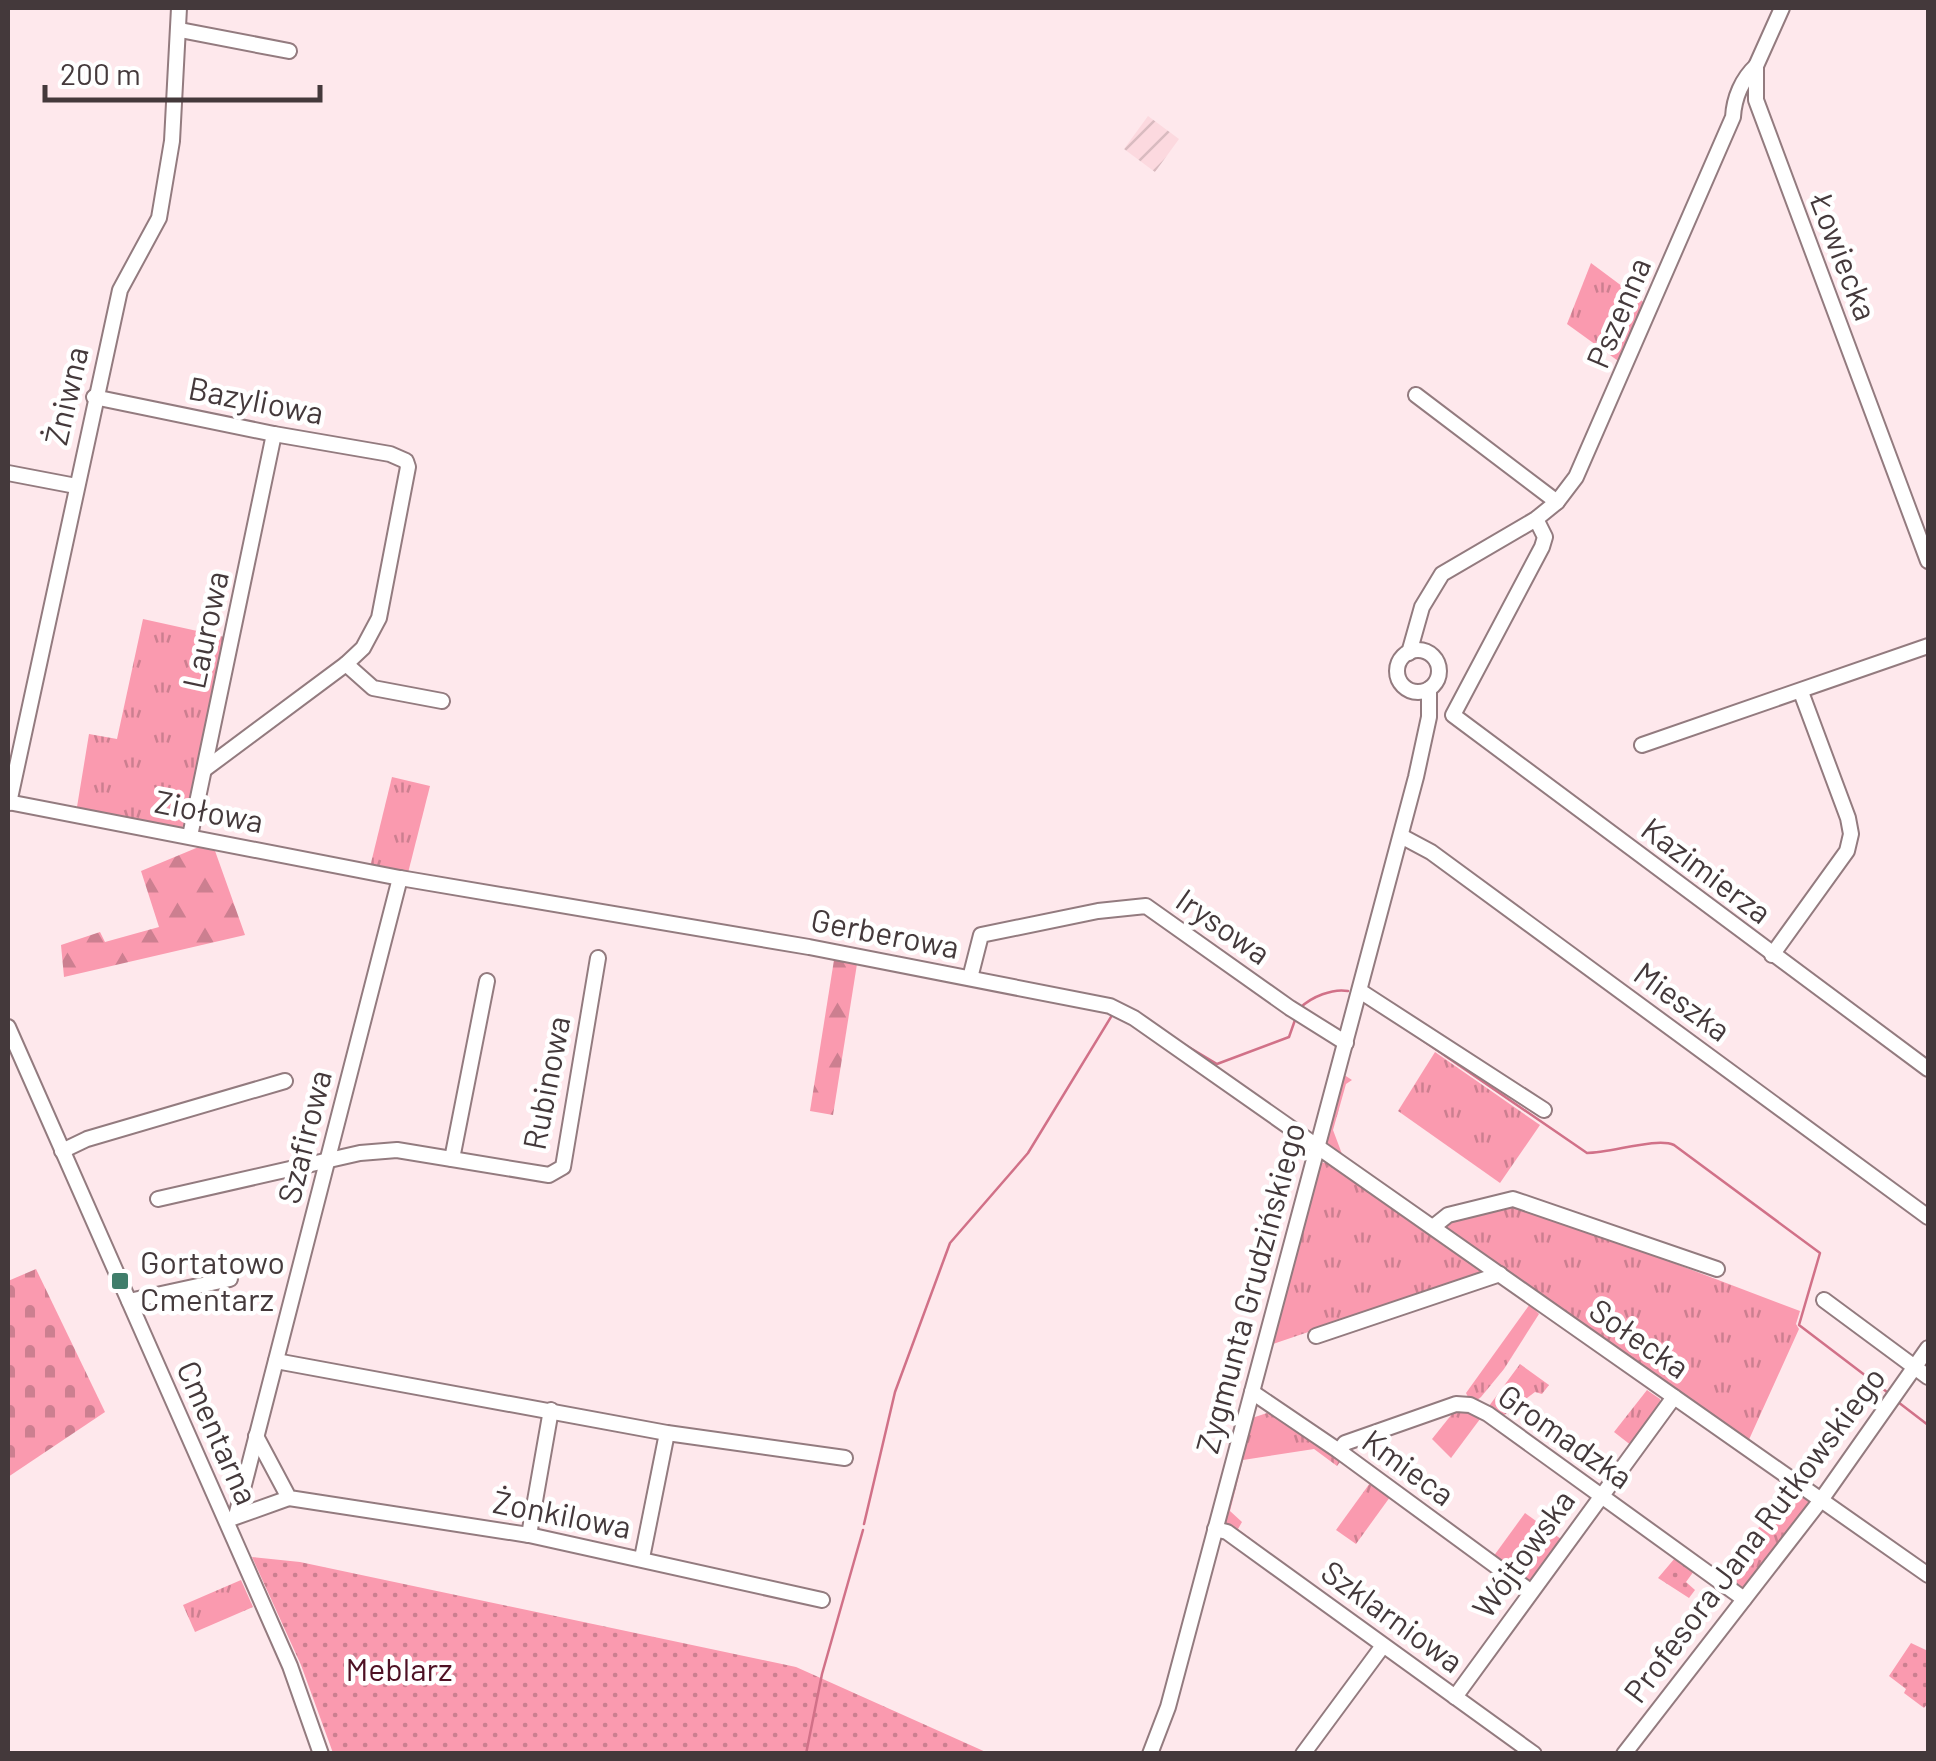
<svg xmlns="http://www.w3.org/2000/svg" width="1936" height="1761" font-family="Barlow,sans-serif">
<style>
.industrial{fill:url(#industrial-furrows)}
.grass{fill:url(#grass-tufts)}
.forest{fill:url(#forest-firs)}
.cemetery{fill:url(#cemetery-stones)}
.garden{fill:url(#garden-dots)}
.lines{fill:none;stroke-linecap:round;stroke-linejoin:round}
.stream{stroke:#d17188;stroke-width:2.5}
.minor-casing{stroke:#937b7f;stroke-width:18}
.minor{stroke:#fff;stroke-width:14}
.poi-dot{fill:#407e6b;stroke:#fff;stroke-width:4}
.labels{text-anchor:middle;stroke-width:9;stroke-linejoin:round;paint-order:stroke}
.street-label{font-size:32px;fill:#44393b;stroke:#fff}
.poi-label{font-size:32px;fill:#44393b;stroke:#fff;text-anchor:start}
.park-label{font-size:32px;fill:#4e1124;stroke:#fff}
</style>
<defs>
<pattern id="industrial-furrows" width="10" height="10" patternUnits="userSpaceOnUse" patternTransform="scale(2.5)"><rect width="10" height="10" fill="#fcd9df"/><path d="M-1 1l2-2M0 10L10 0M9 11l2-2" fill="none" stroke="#d9bbc0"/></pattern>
<pattern id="grass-tufts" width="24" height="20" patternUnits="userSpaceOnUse" patternTransform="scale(2.5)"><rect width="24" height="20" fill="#fa9aaf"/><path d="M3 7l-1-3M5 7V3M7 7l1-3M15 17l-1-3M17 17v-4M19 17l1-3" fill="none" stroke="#cc7f90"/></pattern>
<pattern id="forest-firs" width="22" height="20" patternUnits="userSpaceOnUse" patternTransform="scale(2.5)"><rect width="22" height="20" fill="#fa9aaf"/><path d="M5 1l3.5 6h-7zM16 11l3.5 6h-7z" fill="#cc7f90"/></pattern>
<pattern id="cemetery-stones" width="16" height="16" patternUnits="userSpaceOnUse" patternTransform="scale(2.5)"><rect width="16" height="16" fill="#fa9aaf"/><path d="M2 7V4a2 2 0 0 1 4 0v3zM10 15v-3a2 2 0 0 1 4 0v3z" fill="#cc7f90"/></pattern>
<pattern id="garden-dots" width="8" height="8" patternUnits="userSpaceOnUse" patternTransform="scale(2.5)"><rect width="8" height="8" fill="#fa9aaf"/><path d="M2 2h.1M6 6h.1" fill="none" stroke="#cc7f90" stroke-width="1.8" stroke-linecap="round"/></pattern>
</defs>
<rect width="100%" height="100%" fill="#fee8ec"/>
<path class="industrial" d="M 1148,116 L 1179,139 L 1155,172 L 1124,149 Z"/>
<g class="grass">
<path d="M 1591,263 L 1646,304 L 1621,363 L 1567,324 Z"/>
<path d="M 143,619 L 229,638 L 186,825 L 178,829 L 77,807 L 89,734 L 117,739 Z"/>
<path d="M 392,777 L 430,786 L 408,873 L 370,867 Z"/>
<path d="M 1435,1052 L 1540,1125 L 1500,1183 L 1398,1111 Z"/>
<path d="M 1335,1069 L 1352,1080 L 1346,1084 L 1333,1130 L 1342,1154 L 1324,1143 Z"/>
<path d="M 1319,1162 L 1332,1164 L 1485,1272 L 1273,1344 L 1264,1377 L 1258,1370 Z"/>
<path d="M 1518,1204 L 1800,1311 L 1796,1324 L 1799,1329 L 1747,1444 L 1437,1227 L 1448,1218 Z"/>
<path d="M 1530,1304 L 1539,1314 L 1504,1369 L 1481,1397 L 1476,1401 L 1469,1399 L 1466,1393 Z"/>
<path d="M 1520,1364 L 1549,1385 L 1542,1394 L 1535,1392 L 1503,1416 L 1489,1406 Z"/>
<path d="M 1647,1390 L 1660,1399 L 1662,1408 L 1632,1446 L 1614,1432 Z"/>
<path d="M 1456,1409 L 1483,1415 L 1451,1458 L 1432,1439 Z"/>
<path d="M 1267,1413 L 1281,1417 L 1352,1465 L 1350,1468 L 1340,1462 L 1337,1466 L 1314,1449 L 1243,1460 L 1230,1511 L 1242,1522 L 1238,1529 L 1257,1543 L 1254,1545 L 1221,1523 L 1249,1419 Z"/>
<path d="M 1370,1483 L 1390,1497 L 1356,1544 L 1336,1530 Z"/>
<path d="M 1789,1489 L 1812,1502 L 1744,1590 L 1721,1576 Z"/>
<path d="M 1525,1513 L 1561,1539 L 1547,1562 L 1530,1581 L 1524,1581 L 1493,1557 Z"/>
<path d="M 241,1580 L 253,1607 L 195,1632 L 183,1605 Z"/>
</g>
<g class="forest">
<path d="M 201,846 L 214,848 L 245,935 L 64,977 L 61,945 L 100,932 L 105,942 L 159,927 L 141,871 Z"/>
<path d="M 834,960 L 857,964 L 833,1115 L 810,1111 Z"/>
</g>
<path class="cemetery" d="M 36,1269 L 105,1412 L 8,1477 L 8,1281 Z"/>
<g class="garden">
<path d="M 252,1557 L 300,1562 L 796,1667 L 988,1753 L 333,1753 L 301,1665 Z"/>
<path d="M 1675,1558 L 1694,1571 L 1686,1582 L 1695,1590 L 1689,1598 L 1658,1578 Z"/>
<path d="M 1911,1643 L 1928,1651 L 1928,1703 L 1924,1708 L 1904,1693 L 1906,1689 L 1889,1676 Z"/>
</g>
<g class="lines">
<g class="stream">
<path d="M 1300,1008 C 1311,997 1333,988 1348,991"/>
<path d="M 1393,1020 L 1587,1153 C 1611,1153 1657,1137 1674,1145 L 1820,1253 L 1799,1325 L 1887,1392"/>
<path d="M 1182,1043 L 1217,1064 L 1289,1037 L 1295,1020"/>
<path d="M 1898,1402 L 1928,1425"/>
<path d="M 864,1524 L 895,1392 L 950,1243 L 1028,1153 L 1114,1012"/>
<path d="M 806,1754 L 822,1674 L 863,1530"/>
</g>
<g class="minor-casing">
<g id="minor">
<path d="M 1782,8 L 1756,66 L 1756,100 L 1928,561"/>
<path d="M 180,30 L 289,51"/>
<path d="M 1416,395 L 1557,502"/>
<path d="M 94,397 L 274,434 L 390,454 L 406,461 L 408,467 L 379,618 L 363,648 L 346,664"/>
<path d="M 8,473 L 76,486"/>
<path d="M 1536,519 L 1545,537 L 1542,547 L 1453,715 L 1928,1069"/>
<circle cx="1418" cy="671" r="21"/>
<path d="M 1409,653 L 1422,607 L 1442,574 L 1536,519 L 1557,502 L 1576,477 L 1733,117 C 1734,98 1742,79 1756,66"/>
<path d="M 1642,745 L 1928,646"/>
<path d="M 205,769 L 346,664 L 373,688 L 442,701"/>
<path d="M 8,802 L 400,878 L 809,947 L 1110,1006 L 1134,1018 L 1928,1575"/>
<path d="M 9,803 L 120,290 L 159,218 L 172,141 L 179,8"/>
<path d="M 190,836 L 274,434"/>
<path d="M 1401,836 L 1431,852 L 1928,1217"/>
<path d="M 1772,955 L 1847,851 L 1851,834 L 1848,818 L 1801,692"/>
<path d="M 970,978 L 981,935 L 1098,911 L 1146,906 L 1290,1008 L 1346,1043"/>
<path d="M 1360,991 L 1544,1110"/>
<path d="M 8,1027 L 290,1666 L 321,1754"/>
<path d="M 62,1151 L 87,1139 L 285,1081"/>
<path d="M 452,1159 L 487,981"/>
<path d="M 158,1199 L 360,1153 L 397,1150 L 549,1175 L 563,1167 L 598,958"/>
<path d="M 1433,1227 L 1448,1215 L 1513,1199 L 1717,1269"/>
<path d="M 1824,1300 L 1928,1377"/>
<path d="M 129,1301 L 230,1279"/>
<path d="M 1316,1336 L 1500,1274"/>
<path d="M 276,1361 L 667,1433 L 845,1458"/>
<path d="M 1252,1392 L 1339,1451 L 1530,1591"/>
<path d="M 256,1436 L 289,1498 L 529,1535 L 822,1600"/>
<path d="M 1339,1451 L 1345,1443 L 1456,1404 L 1470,1405 L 1488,1414 L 1744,1599"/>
<path d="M 236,1516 L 400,878"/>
<path d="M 233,1518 L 289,1498"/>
<path d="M 1215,1529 L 1227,1532 L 1534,1754"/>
<path d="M 529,1535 L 551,1410"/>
<path d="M 642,1558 L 667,1433"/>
<path d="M 1455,1697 L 1674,1397"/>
<path d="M 1150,1754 L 1168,1707 L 1416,777 L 1429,717 L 1429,689"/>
<path d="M 1303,1754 L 1382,1647"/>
<path d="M 1624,1754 L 1821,1500 L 1928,1348"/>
</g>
</g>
<use href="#minor" class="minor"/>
</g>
<rect class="poi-dot" x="110" y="1271" width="20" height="20" rx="5"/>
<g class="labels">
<g class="street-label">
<text transform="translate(1843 257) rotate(69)" y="11">Łowiecka</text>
<text transform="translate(1619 313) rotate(-67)" y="11">Pszenna</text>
<text transform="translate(67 396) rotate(-77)" y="11">Żniwna</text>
<text transform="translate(256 401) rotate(11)" y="11">Bazyliowa</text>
<text transform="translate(206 630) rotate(-78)" y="11">Laurowa</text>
<text transform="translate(209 812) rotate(11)" y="11">Ziołowa</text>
<text transform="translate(1706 871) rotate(37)" y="11">Kazimierza</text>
<text transform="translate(1223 927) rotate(35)" y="11">Irysowa</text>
<text transform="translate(885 934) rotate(11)" y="11">Gerberowa</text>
<text transform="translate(1682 1002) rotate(36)" y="11">Mieszka</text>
<text transform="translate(547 1083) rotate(-79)" y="11">Rubinowa</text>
<text transform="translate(305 1137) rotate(-76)" y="11">Szafirowa</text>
<text transform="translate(1251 1288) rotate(-75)" y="11">Zygmunta Grudzińskiego</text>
<text transform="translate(1639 1339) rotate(35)" y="11">Sołecka</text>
<text transform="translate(217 1433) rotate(66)" y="11">Cmentarna</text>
<text transform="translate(1565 1437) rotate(35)" y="11">Gromadzka</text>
<text transform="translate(1408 1468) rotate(36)" y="11">Kmieca</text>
<text transform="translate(562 1515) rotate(11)" y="11">Żonkilowa</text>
<text transform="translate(1755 1535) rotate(-53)" y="11">Profesora Jana Rutkowskiego</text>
<text transform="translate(1524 1554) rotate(-54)" y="11">Wójtowska</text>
<text transform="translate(1392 1617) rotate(36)" y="11">Szklarniowa</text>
</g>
<g class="poi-label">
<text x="140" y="1274">Gortatowo<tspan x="140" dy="37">Cmentarz</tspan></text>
</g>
<g class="park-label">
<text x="399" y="1681">Meblarz</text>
</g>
</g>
<rect width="1936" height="1761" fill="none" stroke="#44393b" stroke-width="20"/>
<path d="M45 85v15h275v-15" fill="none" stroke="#44393b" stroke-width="5"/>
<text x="60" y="85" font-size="30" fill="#44393b" stroke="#ffffff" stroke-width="8" paint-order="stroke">200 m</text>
</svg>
